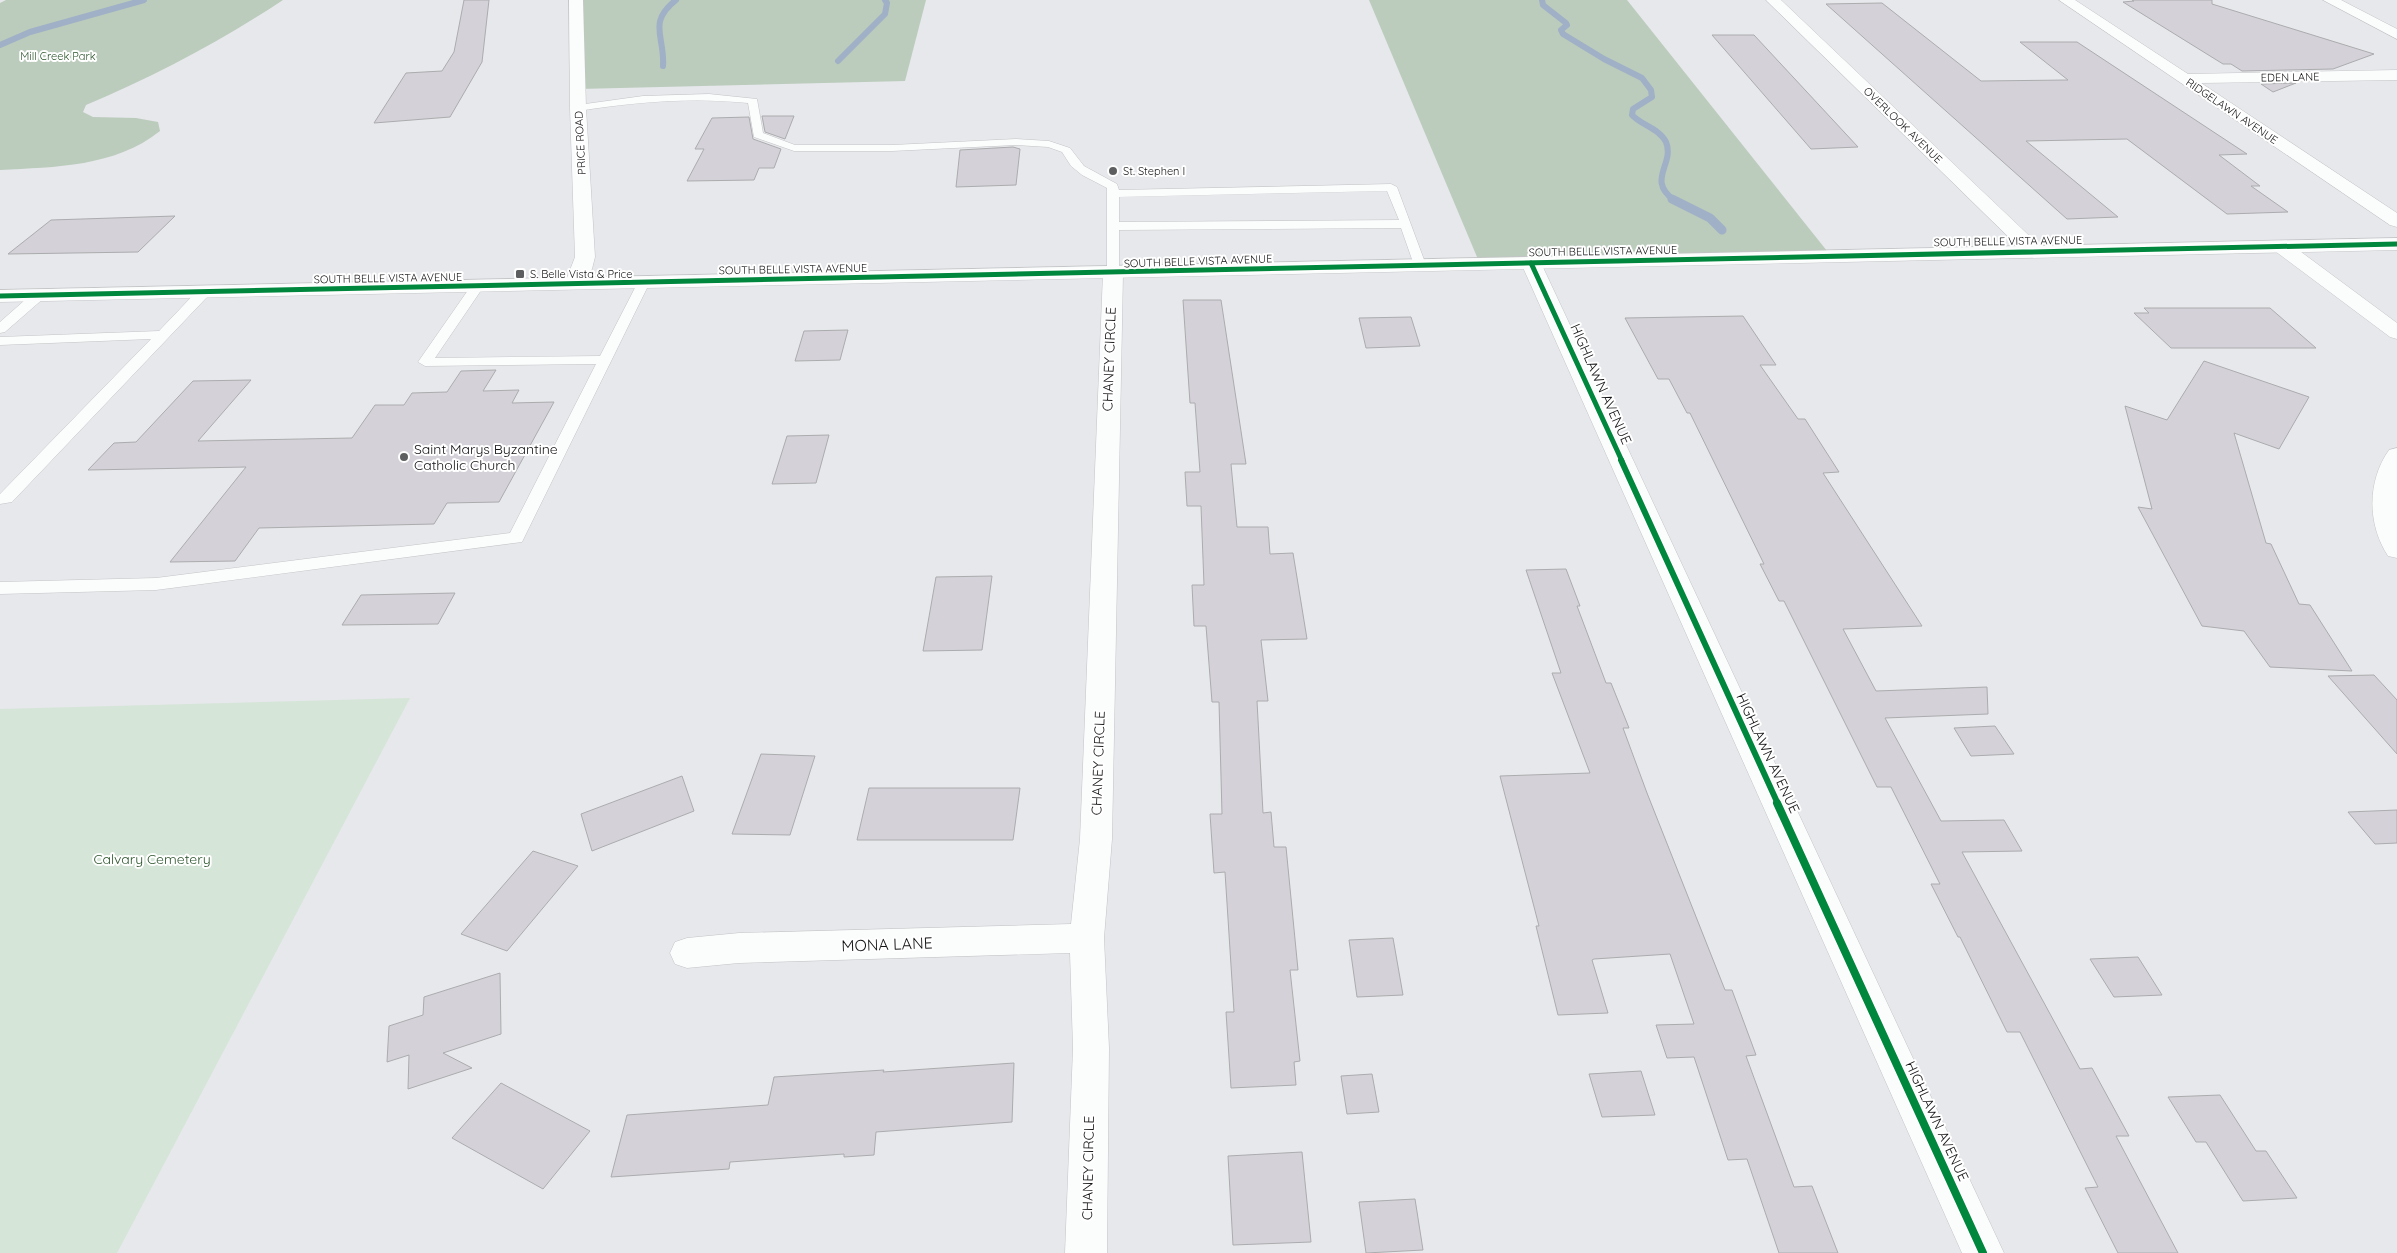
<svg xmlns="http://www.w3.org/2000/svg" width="2397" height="1253" font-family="Quicksand,sans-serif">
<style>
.green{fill:#d5e5d7}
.forest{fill:#bbcbbc}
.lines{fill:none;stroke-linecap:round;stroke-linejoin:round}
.stream-far1{stroke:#9fb0c7;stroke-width:6}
.stream{stroke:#9fb0c7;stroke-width:9}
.building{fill:#d5d1d9;stroke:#abacad}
.service-casing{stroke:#c3c4c6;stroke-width:1}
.minor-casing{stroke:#c3c4c6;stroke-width:1}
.tertiary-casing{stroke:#c3c4c6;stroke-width:1}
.service{fill:#fbfcfc;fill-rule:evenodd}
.minor{fill:#fbfcfc;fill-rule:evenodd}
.tertiary{fill:#fbfcfc;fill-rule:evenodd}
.cycleway-far2-casing{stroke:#fff;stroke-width:8}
.cycleway-far1-casing{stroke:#fff;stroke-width:9}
.cycleway-casing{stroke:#fff;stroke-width:11}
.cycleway-far2{stroke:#00873e;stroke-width:5}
.cycleway-far1{stroke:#00873e;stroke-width:6}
.cycleway{stroke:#00873e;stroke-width:8}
.poi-dot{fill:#5d5e60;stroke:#fff;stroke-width:2}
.labels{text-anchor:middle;stroke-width:4;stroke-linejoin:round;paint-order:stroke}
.far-park-label{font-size:11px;fill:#29532a;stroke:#fff}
.far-street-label{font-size:11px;fill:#131315;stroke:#fff}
.far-poi-label{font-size:11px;fill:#131315;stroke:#fff;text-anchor:start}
.street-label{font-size:14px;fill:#131315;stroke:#fff}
.poi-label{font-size:14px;fill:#131315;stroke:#fff;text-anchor:start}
.park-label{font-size:14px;fill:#29532a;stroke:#fff}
.near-street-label{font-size:16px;fill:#131315;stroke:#fff}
</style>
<rect width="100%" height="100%" fill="#e6e8eb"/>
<path class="green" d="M 410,698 L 117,1253 L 0,1253 L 0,709 Z"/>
<g class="forest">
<path d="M 6,0 L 283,0 C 221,41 155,76 86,105 L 83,112 L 93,117 L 136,118 L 158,122 L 160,131 C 115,167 55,167 0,170 L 0,3 Z"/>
<path d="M 576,0 L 926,0 L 905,81 L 578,89 Z"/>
<path d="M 1369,0 L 1627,0 L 1831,256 L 1480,264 Z"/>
</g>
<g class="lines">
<g class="stream-far1">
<path d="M 1542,0 L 1543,5 L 1566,23 L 1567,25 L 1561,30 L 1563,34 L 1604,59 L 1642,78 L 1651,90 L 1652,97 L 1633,109 L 1632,115 C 1641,125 1660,129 1666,142 C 1675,164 1646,180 1674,200"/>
<path d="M 0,45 L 30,32 L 144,0"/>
<path d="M 838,61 L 885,14 L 887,3 L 885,0"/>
<path d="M 663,66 C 665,36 647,23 676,0"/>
</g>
<path class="stream" d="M 1672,199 L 1710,218 L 1722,230"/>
</g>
<g class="building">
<path d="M 464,0 L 489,0 L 482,62 L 450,117 L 374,123 L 406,73 L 442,71 L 454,52 Z"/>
<path d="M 2132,0 L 2212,0 L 2212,4 L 2374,54 L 2333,69 L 2242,71 L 2231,64 L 2223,64 L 2123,2 L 2134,1 Z"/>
<path d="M 1882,3 L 1981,81 L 2068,80 L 2020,42 L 2077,42 L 2247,154 L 2219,155 L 2260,186 L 2251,186 L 2288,212 L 2227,214 L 2127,139 L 2026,141 L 2118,217 L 2067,219 L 1826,4 Z"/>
<path d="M 1712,35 L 1754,35 L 1858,147 L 1811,149 Z"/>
<path d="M 2296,83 L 2273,92 L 2261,84 Z"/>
<path d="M 762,116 L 794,116 L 785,139 L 765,132 Z"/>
<path d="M 749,117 L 753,139 L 781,149 L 774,168 L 759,168 L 754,180 L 687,181 L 704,149 L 695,149 L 712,118 Z"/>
<path d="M 1013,147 L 1020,149 L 1016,185 L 956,187 L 960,150 Z"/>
<path d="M 175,216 L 138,252 L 8,254 L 51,220 Z"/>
<path d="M 1183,300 L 1221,300 L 1246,464 L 1231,464 L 1237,527 L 1268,527 L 1270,554 L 1293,553 L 1307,639 L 1261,640 L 1268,701 L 1257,701 L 1263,813 L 1271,812 L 1274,847 L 1286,847 L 1298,970 L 1290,970 L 1300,1061 L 1294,1062 L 1296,1085 L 1231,1088 L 1226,1012 L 1234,1012 L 1225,872 L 1214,873 L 1210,814 L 1222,814 L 1219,702 L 1212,702 L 1206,626 L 1194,626 L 1192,585 L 1204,585 L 1201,506 L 1187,506 L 1185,472 L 1200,472 L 1195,403 L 1190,403 Z"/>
<path d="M 2144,308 L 2270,308 L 2316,348 L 2171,348 L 2134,313 L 2149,313 Z"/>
<path d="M 1743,316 L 1776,365 L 1760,365 L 1798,419 L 1805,419 L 1839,472 L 1823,473 L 1922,626 L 1843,629 L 1876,691 L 1987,687 L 1988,714 L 1885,718 L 1941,821 L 2004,820 L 2022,851 L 1962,852 L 2080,1069 L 2092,1068 L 2129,1136 L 2116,1136 L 2178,1253 L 2118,1253 L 2085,1188 L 2098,1187 L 2020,1032 L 2007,1032 L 1960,937 L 1958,937 L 1931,884 L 1940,884 L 1891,787 L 1877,787 L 1784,601 L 1779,601 L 1760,564 L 1764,564 L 1690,413 L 1687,413 L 1669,379 L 1658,379 L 1625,318 Z"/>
<path d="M 1411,317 L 1420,346 L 1366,348 L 1359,318 Z"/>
<path d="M 848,330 L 840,360 L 795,361 L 804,331 Z"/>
<path d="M 2204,361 L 2309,397 L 2279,449 L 2234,433 L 2266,543 L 2271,544 L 2299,604 L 2310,605 L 2352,671 L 2270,667 L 2244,631 L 2202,626 L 2138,507 L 2152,509 L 2125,406 L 2167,420 Z"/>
<path d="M 496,370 L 483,391 L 519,390 L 512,403 L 554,402 L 499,502 L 447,503 L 434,524 L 259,528 L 235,561 L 170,562 L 246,467 L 88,470 L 114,443 L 136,442 L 193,381 L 251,380 L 198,441 L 352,438 L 375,405 L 404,405 L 412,393 L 447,392 L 461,371 Z"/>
<path d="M 829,435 L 816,483 L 772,484 L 787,436 Z"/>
<path d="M 1566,569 L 1580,606 L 1577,606 L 1606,683 L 1611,683 L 1629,728 L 1623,728 L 1647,793 L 1725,990 L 1732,990 L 1756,1055 L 1746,1056 L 1794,1187 L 1812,1186 L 1838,1253 L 1779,1253 L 1747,1159 L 1728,1160 L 1694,1057 L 1667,1058 L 1656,1025 L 1694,1024 L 1670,954 L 1594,959 L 1592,960 L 1608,1013 L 1558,1015 L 1536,926 L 1539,926 L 1500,776 L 1590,773 L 1552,673 L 1561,673 L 1526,570 Z"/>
<path d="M 992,576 L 982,650 L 923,651 L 936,577 Z"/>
<path d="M 455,593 L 438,624 L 342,625 L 361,595 Z"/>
<path d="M 2374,675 L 2397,700 L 2397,754 L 2328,676 Z"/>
<path d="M 1995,726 L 2014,754 L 1971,756 L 1954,728 Z"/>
<path d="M 761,754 L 815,756 L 790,835 L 732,834 Z"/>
<path d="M 682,776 L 694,811 L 592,851 L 581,814 Z"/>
<path d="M 869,788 L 1020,788 L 1013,840 L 857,840 Z"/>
<path d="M 2397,810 L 2397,843 L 2375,844 L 2348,812 Z"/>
<path d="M 533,851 L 578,866 L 507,951 L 461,934 Z"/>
<path d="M 1393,938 L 1403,995 L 1357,997 L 1349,940 Z"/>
<path d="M 2138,957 L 2162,995 L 2114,997 L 2090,959 Z"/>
<path d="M 500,973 L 501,1034 L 443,1053 L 472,1068 L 408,1089 L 409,1055 L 387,1062 L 389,1026 L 423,1015 L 424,997 Z"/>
<path d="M 1014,1063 L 1012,1122 L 876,1132 L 874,1155 L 844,1157 L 844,1154 L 730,1162 L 729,1169 L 611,1177 L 627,1115 L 768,1105 L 774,1077 L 884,1070 L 883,1072 Z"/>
<path d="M 1641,1071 L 1655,1115 L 1602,1117 L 1589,1074 Z"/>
<path d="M 1372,1074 L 1379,1112 L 1347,1114 L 1341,1076 Z"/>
<path d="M 501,1083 L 590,1131 L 543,1189 L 452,1138 Z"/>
<path d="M 2220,1095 L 2256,1151 L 2266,1151 L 2297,1198 L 2243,1201 L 2206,1142 L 2196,1142 L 2168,1097 Z"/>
<path d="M 1302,1152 L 1311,1242 L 1233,1245 L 1228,1156 Z"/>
<path d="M 1415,1199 L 1423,1250 L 1366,1253 L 1359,1202 Z"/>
</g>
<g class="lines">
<g class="service-casing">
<g id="service">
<path d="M 709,94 L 757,99 L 763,133 L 795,145 L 892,145 L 1016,139 L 1049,141 L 1070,148 L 1084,166 L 1117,184 L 1119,190 L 1391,184 L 1397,187 L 1426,265 L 1420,269 L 1414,265 L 1401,228 L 1119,230 L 1119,273 L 1113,277 L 1107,273 L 1107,188 L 1082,175 L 1071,166 L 1062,152 L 1048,147 L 1016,145 L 892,151 L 794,151 L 754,137 L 748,103 C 691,97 635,102 578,111 L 573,108 L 578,105 L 643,96 ZM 1387,191 L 1399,220 L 1119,222 L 1119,197 Z"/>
<path d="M 644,278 L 650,282 L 522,542 L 156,590 L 0,594 L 0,582 L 156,578 L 510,533 L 596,364 L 425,366 L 418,362 L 473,283 L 478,282 L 484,286 L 435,358 L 600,356 L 638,282 Z"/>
<path d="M 204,288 L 210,292 L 209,295 L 12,502 L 0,504 L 0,494 L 151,339 L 0,345 L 0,337 L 159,331 L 199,289 Z"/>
<path d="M 39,291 L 45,295 L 44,298 L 5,332 L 0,333 L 0,322 L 34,292 Z"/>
</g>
</g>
<g class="minor-casing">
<g id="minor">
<path d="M 569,0 L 583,0 L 586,108 L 595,257 L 592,269 L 582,287 L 575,289 L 568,287 L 565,283 L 575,257 L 570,108 Z"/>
<path d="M 1766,0 L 1781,0 L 2040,246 L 2043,250 L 2040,254 L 2033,256 L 2026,254 Z"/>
<path d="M 2059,0 L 2075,0 L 2188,74 L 2397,70 L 2397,80 L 2201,83 L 2397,213 L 2397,227 L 2390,225 Z"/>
<path d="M 2323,0 L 2341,0 L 2397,29 L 2397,39 Z"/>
<path d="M 2282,241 L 2289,243 L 2397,323 L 2397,339 L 2390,337 L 2275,251 L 2272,247 L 2275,243 Z"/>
<path d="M 1531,257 L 1538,259 L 1541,263 L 2004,1253 L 1962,1253 L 1521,263 L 1524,259 Z"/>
<path d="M 1113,267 L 1120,269 L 1123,273 L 1112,839 L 1104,938 L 1109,1048 L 1107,1253 L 1065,1253 L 1073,1048 L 1070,953 L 739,963 L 687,968 L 675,964 L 670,953 L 675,942 L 687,938 L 739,933 L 1071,924 L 1080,839 L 1103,273 L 1106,269 Z"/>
<path d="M 2397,448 L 2397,558 L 2388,556 C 2367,524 2367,481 2389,450 Z"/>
</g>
</g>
<g class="tertiary-casing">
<path id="tertiary" d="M 2397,238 L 2397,250 L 0,302 L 0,290 Z"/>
</g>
<use href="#service" class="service"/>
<use href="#minor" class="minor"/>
<use href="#tertiary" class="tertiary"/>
<g class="cycleway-far2-casing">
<g id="cycleway-far2">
<path d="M 1531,263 L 1622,461"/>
<path d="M 0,296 L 2397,244"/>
</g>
</g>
<g class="cycleway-far1-casing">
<path id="cycleway-far1" d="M 1621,460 L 1778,804"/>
</g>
<g class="cycleway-casing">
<path id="cycleway" d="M 1777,803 L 1983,1253"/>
</g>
<use href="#cycleway-far2" class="cycleway-far2"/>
<use href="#cycleway-far1" class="cycleway-far1"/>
<use href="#cycleway" class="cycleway"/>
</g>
<g class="poi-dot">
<circle cx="1113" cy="171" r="5"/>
<rect x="515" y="269" width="10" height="10" rx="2.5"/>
<circle cx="404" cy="457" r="5"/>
</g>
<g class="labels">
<g class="far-park-label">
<text x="58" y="60">Mill Creek Park</text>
</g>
<g class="far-street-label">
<text transform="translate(2290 77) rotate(-1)" y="4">EDEN LANE</text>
<text transform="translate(2232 111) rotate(34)" y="4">RIDGELAWN AVENUE</text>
<text transform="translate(1903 125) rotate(44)" y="4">OVERLOOK AVENUE</text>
<text transform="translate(580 143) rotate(-93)" y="4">PRICE ROAD</text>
<text transform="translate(2008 241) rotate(-1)" y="4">SOUTH BELLE VISTA AVENUE</text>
<text transform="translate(1603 251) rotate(-1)" y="4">SOUTH BELLE VISTA AVENUE</text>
<text transform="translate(1198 261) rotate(-2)" y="4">SOUTH BELLE VISTA AVENUE</text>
<text transform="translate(793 269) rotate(-1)" y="4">SOUTH BELLE VISTA AVENUE</text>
<text transform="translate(388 278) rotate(-1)" y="4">SOUTH BELLE VISTA AVENUE</text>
</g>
<g class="far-poi-label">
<text x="1123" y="175">St. Stephen I</text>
<text x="530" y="278">S. Belle Vista &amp; Price</text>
</g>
<g class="street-label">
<text transform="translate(1109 359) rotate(-88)" y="5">CHANEY CIRCLE</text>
<text transform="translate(1601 384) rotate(66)" y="5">HIGHLAWN AVENUE</text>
<text transform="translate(1768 753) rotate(65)" y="5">HIGHLAWN AVENUE</text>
<text transform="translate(1098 763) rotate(-88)" y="5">CHANEY CIRCLE</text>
<text transform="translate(1937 1121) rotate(65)" y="5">HIGHLAWN AVENUE</text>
<text transform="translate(1088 1168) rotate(-89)" y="5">CHANEY CIRCLE</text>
</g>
<g class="poi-label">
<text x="414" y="454">Saint Marys Byzantine<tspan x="414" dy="16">Catholic Church</tspan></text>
</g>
<g class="park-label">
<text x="152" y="864">Calvary Cemetery</text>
</g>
<g class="near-street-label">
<text transform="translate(887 944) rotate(-2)" y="6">MONA LANE</text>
</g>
</g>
</svg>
